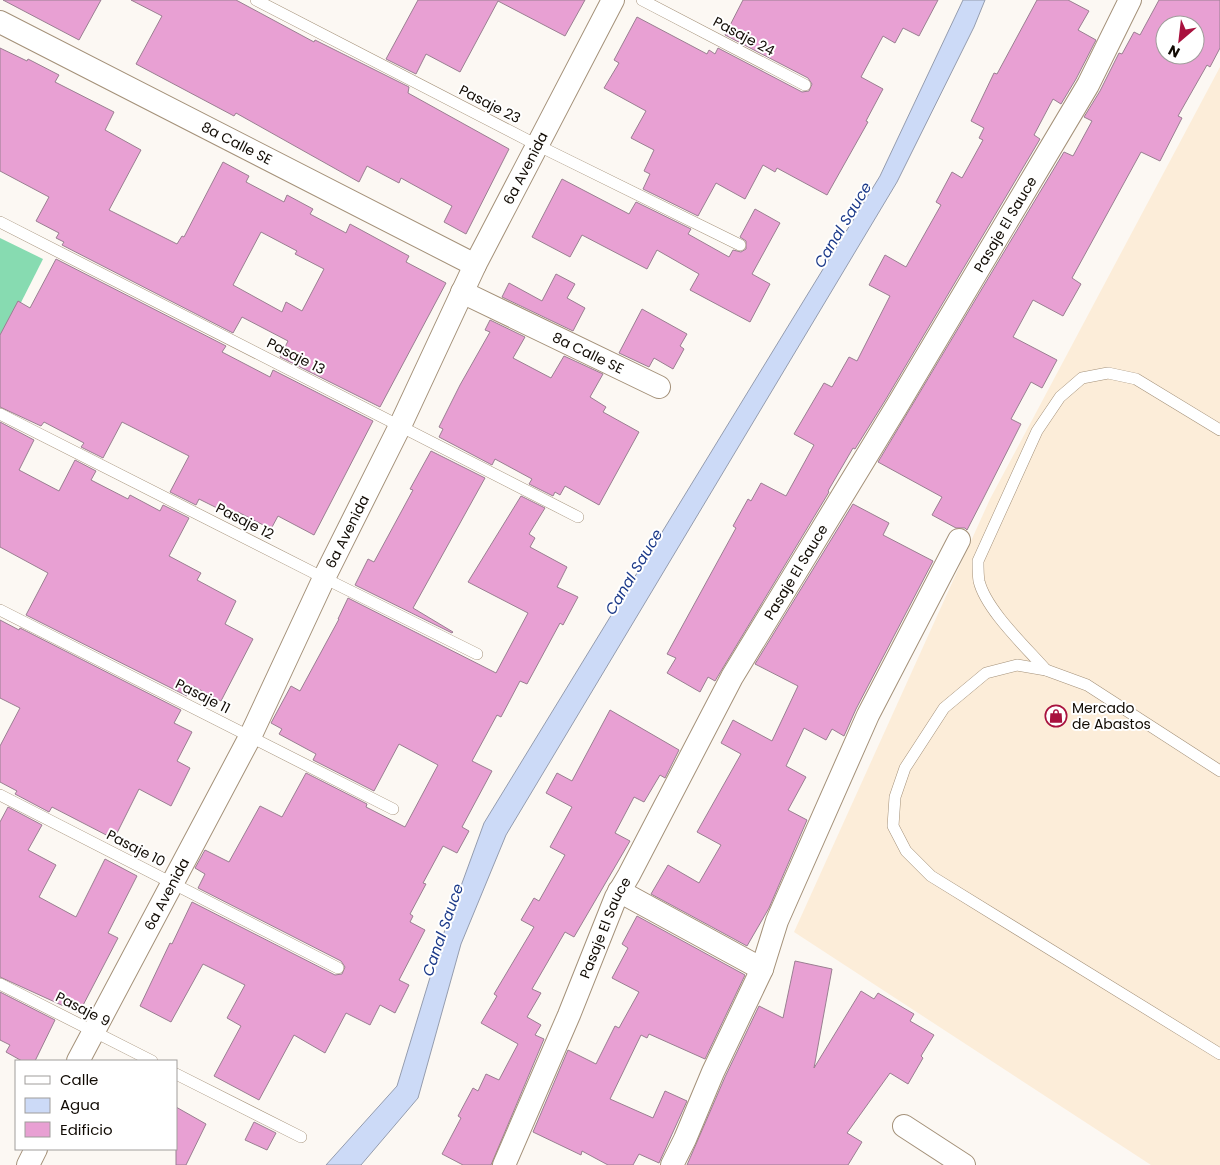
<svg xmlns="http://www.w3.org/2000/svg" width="1220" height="1165" font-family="Poppins,sans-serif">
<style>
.built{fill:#fcedd9}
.green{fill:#87dbb1}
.water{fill:#ccdaf7;stroke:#949cae}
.building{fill:#e8a0d3;stroke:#9a7f91;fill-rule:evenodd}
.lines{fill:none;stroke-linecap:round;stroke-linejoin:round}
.lane-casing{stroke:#a49179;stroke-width:12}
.street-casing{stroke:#a49179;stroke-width:24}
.lane{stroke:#fff;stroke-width:11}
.street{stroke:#fff;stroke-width:22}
.labels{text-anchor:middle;stroke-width:4;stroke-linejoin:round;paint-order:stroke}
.street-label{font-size:14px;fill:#110b04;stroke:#fff}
.poi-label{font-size:14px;fill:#110b04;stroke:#fff;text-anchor:start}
.water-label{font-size:15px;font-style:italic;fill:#1c3a89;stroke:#fff}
</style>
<rect width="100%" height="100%" fill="#fcf8f3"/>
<path class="built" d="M 1220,67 L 1220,1165 L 1151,1165 L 794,932 L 990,499 Z"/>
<path class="green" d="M 0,238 L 43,259 L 0,344 Z"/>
<path class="water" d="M 963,0 L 985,0 L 974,27 L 897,182 L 506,835 L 461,944 L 418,1098 L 361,1165 L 326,1165 L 397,1086 L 442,938 L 484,823 L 880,176 Z"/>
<g class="building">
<path d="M 3,0 L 101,0 L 79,40 Z"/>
<path d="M 131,0 L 236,0 L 314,42 L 315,40 L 409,87 L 408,93 L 509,149 L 466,234 L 444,222 L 452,206 L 401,178 L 399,183 L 367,166 L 359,182 L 236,113 L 234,116 L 136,64 L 162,16 Z"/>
<path d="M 418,0 L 585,0 L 565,36 L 498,1 L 460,72 L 426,54 L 416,74 L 386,59 Z"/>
<path d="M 743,0 L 938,0 L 919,36 L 903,28 L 895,43 L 883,36 L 861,77 L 883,89 L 866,121 L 868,122 L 827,195 L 777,168 L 775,172 L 763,165 L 745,199 L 716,183 L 698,216 L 643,189 L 650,174 L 644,171 L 654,150 L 631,138 L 646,111 L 604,88 L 619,63 L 614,60 L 637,17 L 707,54 L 709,50 L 715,54 L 718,48 L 802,92 L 809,91 L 812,84 L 808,78 L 725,35 Z"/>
<path d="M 1037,0 L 1068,0 L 1089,11 L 1078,30 L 1096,40 L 1076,79 L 1061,104 L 1053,99 L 1034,135 L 1040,139 L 886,399 L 855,449 L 853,448 L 828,491 L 829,492 L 715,681 L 708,677 L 700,692 L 667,673 L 676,658 L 667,654 L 736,528 L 733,526 L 748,499 L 751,501 L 761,483 L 786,496 L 814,445 L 794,434 L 824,383 L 832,387 L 849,357 L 857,361 L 890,296 L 869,285 L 885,255 L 906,267 L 941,205 L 936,202 L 952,172 L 962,178 L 983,140 L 979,138 L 984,128 L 971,121 L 994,73 L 997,74 Z"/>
<path d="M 1159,0 L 1220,0 L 1220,48 L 1210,67 L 1207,65 L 1178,116 L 1182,118 L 1160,161 L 1141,152 L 1072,278 L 1081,284 L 1063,316 L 1033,300 L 1013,337 L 1057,360 L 1042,388 L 1031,382 L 1011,419 L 1021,424 L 983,499 L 967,530 L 965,528 L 956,528 L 932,515 L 942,497 L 878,462 L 1064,152 L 1073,156 L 1092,121 L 1084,117 L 1100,91 L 1119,53 L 1122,54 L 1134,32 L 1140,35 ZM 1165,25 L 1195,25 L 1195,55 L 1165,55 Z"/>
<path d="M 0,48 L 27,61 L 28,59 L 59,75 L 55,82 L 114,112 L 105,130 L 141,150 L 109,210 L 177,244 L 182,236 L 184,237 L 223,162 L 249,176 L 246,182 L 284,202 L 287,195 L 313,209 L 310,214 L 346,233 L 350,224 L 409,256 L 406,262 L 446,283 L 380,407 L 280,357 L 288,341 L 242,317 L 233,333 L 62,245 L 64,242 L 56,238 L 59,233 L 36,221 L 49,197 L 0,171 ZM 261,232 L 297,251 L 295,254 L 324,269 L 302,311 L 286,302 L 282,312 L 233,285 Z"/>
<path d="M 562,179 L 629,214 L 636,202 L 691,229 L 688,234 L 729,257 L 733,250 L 741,252 L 746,249 L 746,241 L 740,237 L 755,209 L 780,223 L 752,274 L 770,284 L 750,322 L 690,290 L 699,274 L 657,250 L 647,269 L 582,235 L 570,257 L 532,237 Z"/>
<path d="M 56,259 L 226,346 L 222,352 L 270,377 L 273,370 L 373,421 L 314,535 L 278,516 L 271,529 L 238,512 L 235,517 L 199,499 L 196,505 L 170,492 L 189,456 L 122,422 L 103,458 L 81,447 L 84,443 L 44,422 L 41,426 L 0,407 L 0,335 L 18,301 L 30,308 Z"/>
<path d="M 556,274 L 575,284 L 567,298 L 585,308 L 573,331 L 502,297 L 509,283 L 542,301 Z"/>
<path d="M 642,309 L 687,334 L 680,346 L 684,349 L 673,369 L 654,358 L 649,367 L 619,353 Z"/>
<path d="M 490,320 L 525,337 L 513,358 L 551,378 L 564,356 L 603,374 L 590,397 L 606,407 L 603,412 L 639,432 L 599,505 L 565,486 L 560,495 L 555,492 L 553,496 L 529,484 L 532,479 L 495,459 L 492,465 L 439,437 L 443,429 L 439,427 L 460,385 L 490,332 L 485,330 Z"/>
<path d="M 0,422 L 34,440 L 19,470 L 59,491 L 75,460 L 96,471 L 91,480 L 128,499 L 130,495 L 160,511 L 163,505 L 189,518 L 169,556 L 201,573 L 197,580 L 236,601 L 225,624 L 253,639 L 221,701 L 193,686 L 187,696 L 26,615 L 48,573 L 0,547 Z"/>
<path d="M 431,451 L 485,478 L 413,608 L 453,632 L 452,633 L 355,585 L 368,559 L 374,562 L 413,490 L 410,489 Z"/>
<path d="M 521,496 L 545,508 L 529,534 L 535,538 L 530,547 L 567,567 L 557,587 L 578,597 L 563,625 L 560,623 L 527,684 L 520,681 L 501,717 L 497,715 L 472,761 L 492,771 L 462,827 L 469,831 L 457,853 L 443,846 L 423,883 L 426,884 L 410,914 L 413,916 L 410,922 L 425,930 L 399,980 L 409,985 L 395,1013 L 380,1005 L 370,1025 L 346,1013 L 325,1053 L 294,1035 L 259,1100 L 214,1076 L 241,1026 L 227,1018 L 245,985 L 203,964 L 171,1022 L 140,1006 L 170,943 L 172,944 L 192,902 L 335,975 L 342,974 L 345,967 L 341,961 L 198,888 L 205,874 L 195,868 L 205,850 L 229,862 L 260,806 L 282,817 L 306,773 L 367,804 L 366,807 L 405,827 L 438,765 L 399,744 L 374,791 L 313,760 L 316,754 L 279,734 L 282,729 L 271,723 L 291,686 L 300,691 L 339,619 L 338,619 L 348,598 L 496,673 L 528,613 L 468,582 Z"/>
<path d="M 853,504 L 889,523 L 883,535 L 933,561 L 856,709 L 844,736 L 832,729 L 826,740 L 804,728 L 786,766 L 806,777 L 788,810 L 807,820 L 769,908 L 747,946 L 651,894 L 668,865 L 699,883 L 721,845 L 697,832 L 741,754 L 721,743 L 733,720 L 772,741 L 798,686 L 755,664 Z"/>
<path d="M 0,620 L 19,630 L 20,628 L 181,710 L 174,723 L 192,732 L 177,761 L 190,768 L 171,806 L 139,789 L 114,839 L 52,807 L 49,812 L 15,794 L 17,791 L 0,782 L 0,746 L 20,708 L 0,698 Z"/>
<path d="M 610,710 L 679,750 L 665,778 L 660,775 L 644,802 L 634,797 L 615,833 L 630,841 L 574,937 L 565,932 L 532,989 L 541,993 L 527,1017 L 541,1025 L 535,1035 L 544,1039 L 491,1165 L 463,1165 L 442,1154 L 461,1118 L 458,1116 L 473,1088 L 478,1091 L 486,1074 L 499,1080 L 518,1044 L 481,1023 L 497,996 L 494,994 L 534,927 L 521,920 L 534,898 L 539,901 L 565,855 L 550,847 L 572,807 L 546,793 L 557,773 L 572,781 Z"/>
<path d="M 8,807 L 42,825 L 28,850 L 56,865 L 39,897 L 76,917 L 105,859 L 137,876 L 108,933 L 118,938 L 79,1013 L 0,977 L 0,822 Z"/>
<path d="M 637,916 L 745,975 L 705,1059 L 649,1034 L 647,1038 L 641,1035 L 610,1099 L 653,1118 L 665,1091 L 687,1101 L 659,1163 L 639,1154 L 633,1165 L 608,1165 L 582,1151 L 581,1155 L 533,1132 L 568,1050 L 596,1064 L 615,1026 L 619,1028 L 639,992 L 612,978 L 628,948 L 622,944 Z"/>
<path d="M 795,961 L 832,969 L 814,1068 L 861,991 L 874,999 L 878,993 L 914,1014 L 910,1021 L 934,1035 L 921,1056 L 923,1058 L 908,1084 L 890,1073 L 847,1133 L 862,1142 L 848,1165 L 687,1165 L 725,1077 L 759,1006 L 783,1018 Z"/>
<path d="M 0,992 L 55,1020 L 35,1061 L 22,1061 L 6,1052 L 10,1045 L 0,1040 Z"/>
<path d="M 176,1107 L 206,1124 L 186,1165 L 176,1165 Z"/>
<path d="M 254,1122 L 276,1133 L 267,1150 L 245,1140 Z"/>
</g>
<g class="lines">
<g class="lane-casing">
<g id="lane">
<path d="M 256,0 L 537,145 L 740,245"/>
<path d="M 642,0 L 805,85"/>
<path d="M 0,222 L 578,517"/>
<path d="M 0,414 L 324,578 L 477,654"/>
<path d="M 0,610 L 393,809"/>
<path d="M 1046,670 C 1026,647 986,610 979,581 C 978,575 978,567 978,561 L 1037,431 L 1060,397 L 1082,378 L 1108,373 L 1136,379 L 1220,430"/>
<path d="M 1220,771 L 1087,685 L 1046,670 L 1017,665 L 986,673 L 944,708 L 905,768 L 895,797 L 893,826 L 906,851 L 931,876 L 1220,1054"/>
<path d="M 0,795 L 338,968"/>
<path d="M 0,984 L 152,1061"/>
<path d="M 176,1074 L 301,1137"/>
</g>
</g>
<g class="street-casing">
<g id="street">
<path id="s1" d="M 0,22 L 475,265"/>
<path id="s2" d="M 462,292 L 659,387"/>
<path d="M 619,891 L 762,969"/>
<path id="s3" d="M 78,1061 L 250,737 L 324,578 L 400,426 L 475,265 L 613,0"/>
<path d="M 904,1126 L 964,1165"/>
<path d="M 28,1165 L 36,1149"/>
<path id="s4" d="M 504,1165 L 569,1015 L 616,897 L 629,875 L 732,677 L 897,406 L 1088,85 L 1130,0"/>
<path d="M 672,1165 L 685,1139 L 713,1072 L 762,969 L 777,921 L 868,715 L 959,540"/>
</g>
</g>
<use href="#lane" class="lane"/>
<use href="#street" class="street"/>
</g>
<defs>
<g id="shop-ring" transform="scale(1.125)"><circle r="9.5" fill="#fff" stroke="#a8113e" stroke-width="1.5"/><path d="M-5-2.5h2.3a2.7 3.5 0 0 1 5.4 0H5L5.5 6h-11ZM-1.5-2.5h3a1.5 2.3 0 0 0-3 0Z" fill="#a8113e"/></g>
</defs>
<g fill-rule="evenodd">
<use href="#shop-ring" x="1056" y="716"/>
</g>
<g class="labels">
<g class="street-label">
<text transform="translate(744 36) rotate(28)" y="5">Pasaje 24</text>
<text transform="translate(490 104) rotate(27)" y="5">Pasaje 23</text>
<text dy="5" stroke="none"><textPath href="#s1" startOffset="266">8a Calle SE</textPath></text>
<text dy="5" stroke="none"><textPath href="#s3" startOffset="999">6a Avenida</textPath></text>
<text dy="5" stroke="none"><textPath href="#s4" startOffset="1068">Pasaje El Sauce</textPath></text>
<text dy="5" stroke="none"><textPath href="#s2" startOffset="140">8a Calle SE</textPath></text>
<text transform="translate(296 356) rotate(27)" y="5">Pasaje 13</text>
<text transform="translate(245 521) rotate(27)" y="5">Pasaje 12</text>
<text dy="5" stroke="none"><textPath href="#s3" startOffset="594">6a Avenida</textPath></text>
<text dy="5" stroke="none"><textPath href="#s4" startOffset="662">Pasaje El Sauce</textPath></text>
<text transform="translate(203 696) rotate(27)" y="5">Pasaje 11</text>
<text transform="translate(136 848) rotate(27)" y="5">Pasaje 10</text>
<text dy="5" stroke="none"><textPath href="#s3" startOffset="189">6a Avenida</textPath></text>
<text dy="5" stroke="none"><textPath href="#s4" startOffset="258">Pasaje El Sauce</textPath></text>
<text transform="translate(83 1009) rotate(27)" y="5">Pasaje 9</text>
</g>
<g class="poi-label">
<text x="1072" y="713">Mercado<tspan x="1072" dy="16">de Abastos</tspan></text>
</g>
<g class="water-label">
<text transform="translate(843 225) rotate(-59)" y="5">Canal Sauce</text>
<text transform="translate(634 572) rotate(-59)" y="5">Canal Sauce</text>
<text transform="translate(443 930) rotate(-71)" y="5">Canal Sauce</text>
</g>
</g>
<rect x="15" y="1060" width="162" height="90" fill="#ffffff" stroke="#a09d9b"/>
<rect x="25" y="1076" width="25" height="8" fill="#ffffff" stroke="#a09d9b"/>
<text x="60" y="1085" font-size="15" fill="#110b04">Calle</text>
<rect x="25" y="1098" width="25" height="15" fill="#ccdaf7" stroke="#a09d9b"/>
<text x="60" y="1110" font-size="15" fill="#110b04">Agua</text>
<rect x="25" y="1122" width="25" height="15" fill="#e8a0d3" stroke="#a09d9b"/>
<text x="60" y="1135" font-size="15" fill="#110b04">Edificio</text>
<g transform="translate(1180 40) rotate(208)"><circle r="24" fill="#ffffff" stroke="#a09d9b"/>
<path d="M0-4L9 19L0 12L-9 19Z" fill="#a8113e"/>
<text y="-8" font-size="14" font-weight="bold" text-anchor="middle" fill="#110b04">N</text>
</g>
</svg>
